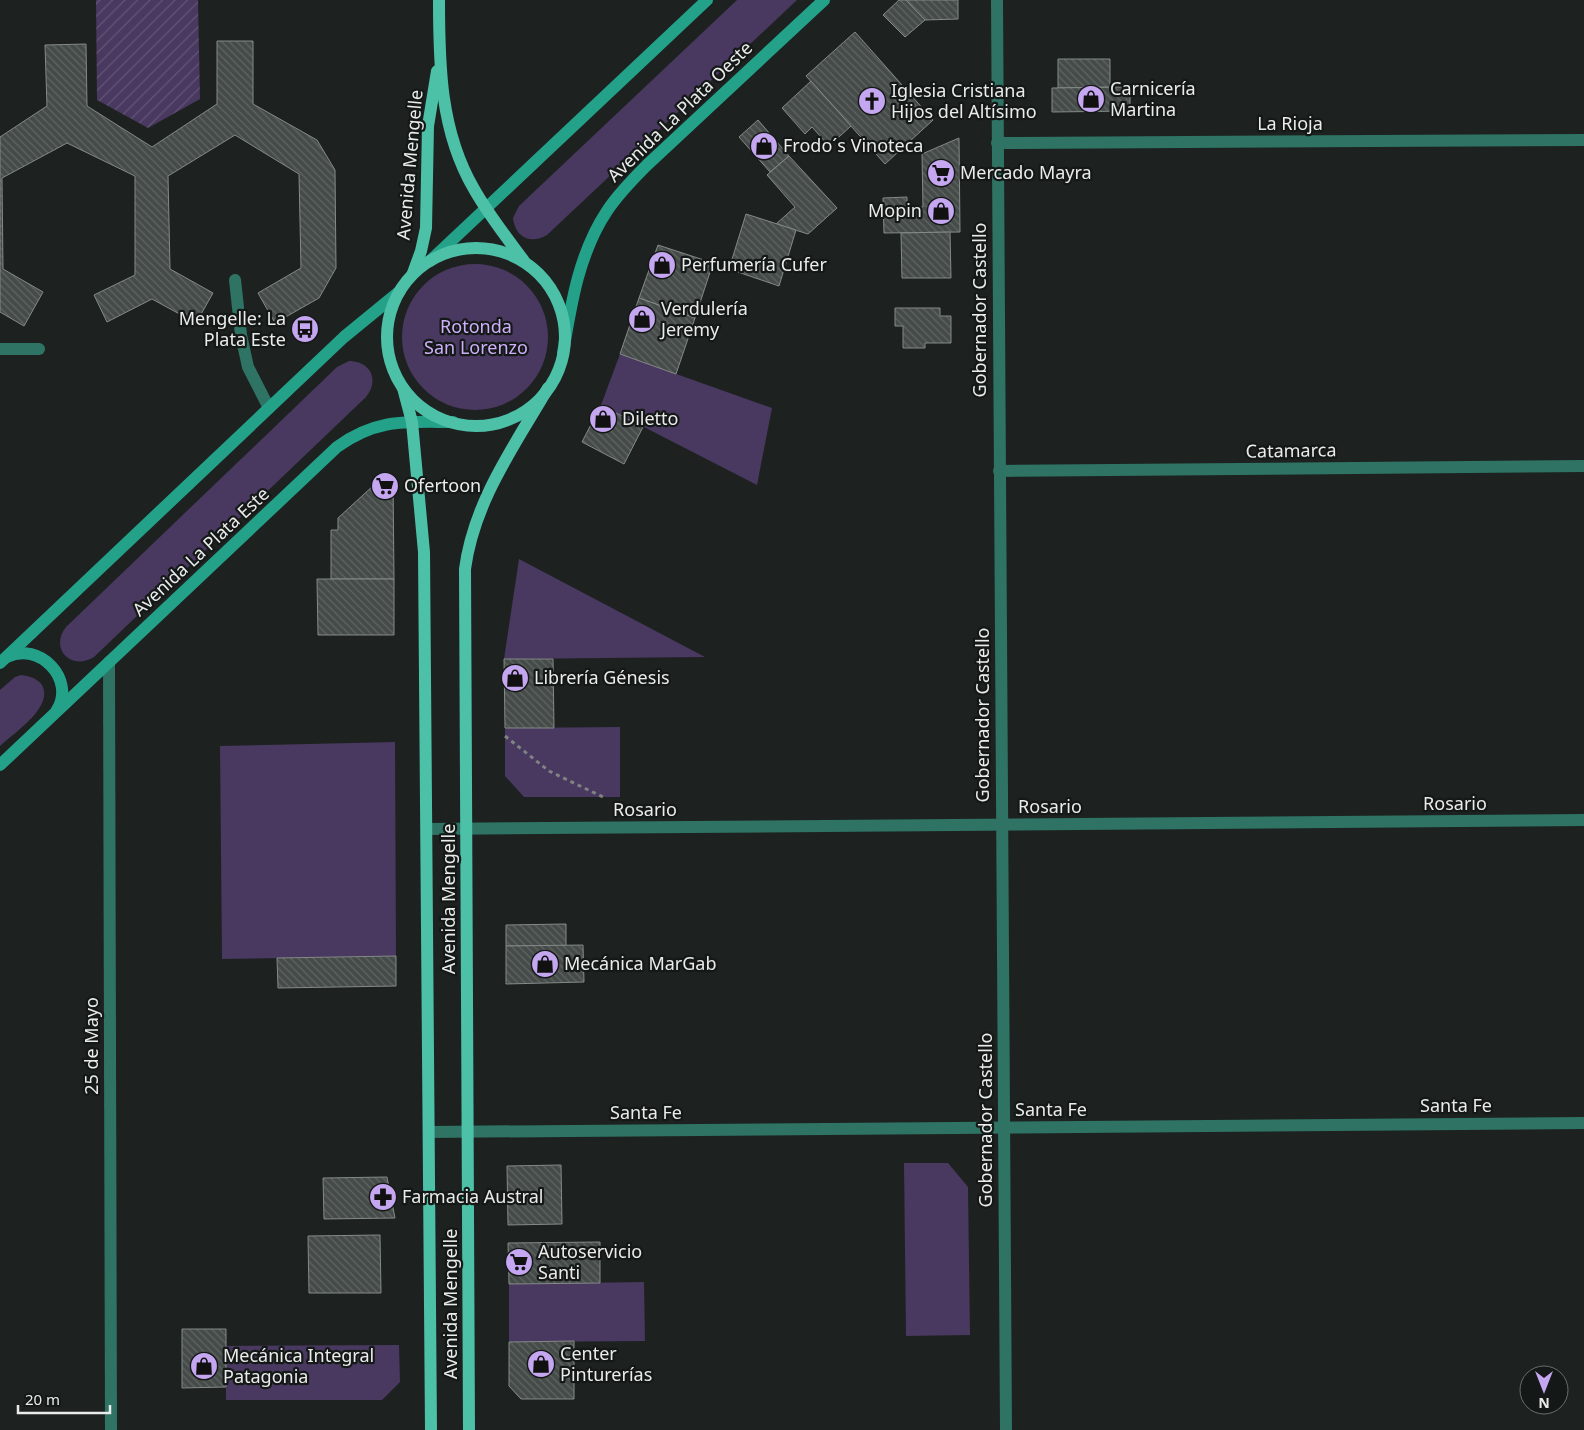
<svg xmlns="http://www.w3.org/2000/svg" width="1584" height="1430" font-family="'Noto Sans',sans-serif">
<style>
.green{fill:#49385f}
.garden{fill:url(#garden-furrows)}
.building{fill:url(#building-back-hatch);stroke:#848a88}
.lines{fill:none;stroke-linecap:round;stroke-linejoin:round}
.path{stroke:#7f8382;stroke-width:3;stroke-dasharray:4 4;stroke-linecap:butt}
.street{stroke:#2e7363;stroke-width:12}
.secondary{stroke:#23a289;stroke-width:12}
.primary{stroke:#4dc1a8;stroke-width:12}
.labels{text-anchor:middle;stroke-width:4.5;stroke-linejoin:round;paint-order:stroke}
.poi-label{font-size:18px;fill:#e9eceb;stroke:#141817;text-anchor:start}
.street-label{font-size:18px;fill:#e9eceb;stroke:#141817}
.park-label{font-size:18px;fill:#ceb0fa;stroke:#141817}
</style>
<defs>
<pattern id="garden-furrows" width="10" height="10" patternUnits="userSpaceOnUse" patternTransform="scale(1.25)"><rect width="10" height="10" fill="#49385f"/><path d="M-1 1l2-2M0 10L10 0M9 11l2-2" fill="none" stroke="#635576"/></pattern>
<pattern id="building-back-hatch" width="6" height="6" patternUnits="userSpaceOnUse" patternTransform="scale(1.25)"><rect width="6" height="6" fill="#454b49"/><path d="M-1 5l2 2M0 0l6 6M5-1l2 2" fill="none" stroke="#606563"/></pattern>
</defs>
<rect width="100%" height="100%" fill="#1d2220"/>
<g class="green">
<path d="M 737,0 L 797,0 L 547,235 C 530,245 515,237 513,218 L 519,206 Z"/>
<circle cx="475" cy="337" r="73"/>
<path d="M 620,354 L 772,408 L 757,485 L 601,405 Z"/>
<path d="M 349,361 C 370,361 380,380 366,397 L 94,657 C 71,671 49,649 66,627 L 337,367 Z"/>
<path d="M 519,559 L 705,657 L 504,659 Z"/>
<path d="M 21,675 C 29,676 37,678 42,685 C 54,707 15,732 0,746 L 0,690 L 15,677 Z"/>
<path d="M 620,727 L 620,797 L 524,797 L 505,776 L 505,728 Z"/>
<path d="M 395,742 L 396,956 L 222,959 L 220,746 Z"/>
<path d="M 904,1163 L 948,1163 L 968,1187 L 970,1335 L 906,1336 Z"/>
<path d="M 644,1282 L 645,1341 L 509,1342 L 509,1284 Z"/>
<path d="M 399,1345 L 400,1382 L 382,1400 L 226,1400 L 226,1346 Z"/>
</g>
<path class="garden" d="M 96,0 L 198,0 L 200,99 L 148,128 L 97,100 Z"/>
<g class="building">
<path d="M 899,0 L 906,0 L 925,20 L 905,37 L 883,15 Z"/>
<path d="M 906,0 L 958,0 L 958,19 L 925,20 Z"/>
<path d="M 855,32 L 933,120 L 885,164 L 806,76 Z"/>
<path d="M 217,41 L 253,41 L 253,104 L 317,140 L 335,170 L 336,268 L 319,298 L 275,323 L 258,293 L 301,268 L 299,174 L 235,135 L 168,176 L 170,269 L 213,293 L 196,323 L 152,299 L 107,322 L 94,295 L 135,275 L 135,176 L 67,143 L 2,178 L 3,269 L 43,292 L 24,326 L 0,312 L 0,137 L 47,106 L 45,45 L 86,44 L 87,106 L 152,147 L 217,104 Z"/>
<path d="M 1058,59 L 1110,59 L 1110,87 L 1058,88 Z"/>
<path d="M 811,81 L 851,126 L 829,146 L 812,127 L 805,134 L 782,108 Z"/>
<path d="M 1130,87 L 1130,111 L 1052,112 L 1052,88 Z"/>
<path d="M 758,120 L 789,156 L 770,172 L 739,137 Z"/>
<path d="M 959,138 L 960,232 L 884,233 L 883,198 L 907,197 L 907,207 L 923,207 L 922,154 Z"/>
<path d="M 789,156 L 837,208 L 808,234 L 776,224 L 795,207 L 767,175 Z"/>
<path d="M 746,214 L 796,230 L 779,286 L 729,269 Z"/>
<path d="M 950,232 L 951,278 L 902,278 L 901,233 Z"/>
<path d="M 658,245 L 713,263 L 695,318 L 639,298 Z"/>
<path d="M 639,298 L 695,318 L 676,374 L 620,354 Z"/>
<path d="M 895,308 L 940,308 L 940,316 L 951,316 L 951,343 L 925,343 L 925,348 L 903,348 L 903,326 L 895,326 Z"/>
<path d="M 601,405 L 643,427 L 624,464 L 582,442 Z"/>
<path d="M 386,474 L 393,477 L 394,579 L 331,579 L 331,530 L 338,530 L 338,518 Z"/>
<path d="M 317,579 L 394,579 L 394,635 L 318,635 Z"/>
<path d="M 504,659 L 553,659 L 554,728 L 505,728 Z"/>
<path d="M 566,924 L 566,946 L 506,946 L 506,925 Z"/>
<path d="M 583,945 L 584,982 L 506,984 L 506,946 Z"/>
<path d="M 396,956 L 396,986 L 278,988 L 277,958 Z"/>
<path d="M 561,1165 L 562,1224 L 508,1225 L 507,1166 Z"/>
<path d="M 387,1177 L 395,1218 L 324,1219 L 323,1178 Z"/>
<path d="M 380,1235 L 381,1293 L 309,1293 L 308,1236 Z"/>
<path d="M 600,1242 L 600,1283 L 509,1284 L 508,1243 Z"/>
<path d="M 182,1329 L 226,1329 L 226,1387 L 182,1388 Z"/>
<path d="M 574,1341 L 574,1399 L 521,1399 L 509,1386 L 509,1342 Z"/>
</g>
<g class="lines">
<path class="path" d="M 505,736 L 549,771 L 603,797"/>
<g class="street">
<path d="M 997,0 L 1006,1430"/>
<path d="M 997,143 L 1584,140"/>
<path d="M 235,280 L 241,335 L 248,367 L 269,408"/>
<path d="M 0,349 L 39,349"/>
<path d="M 999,471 L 1584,466"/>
<path d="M 109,662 L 111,1430"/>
<path d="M 427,829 L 1584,820"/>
<path d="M 429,1132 L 1584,1123"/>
</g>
<g class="secondary">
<path d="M 430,261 L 707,0"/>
<path d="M 563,353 C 571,304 579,253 607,211 C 618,194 633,179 647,165 L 824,0"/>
<path d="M 7,657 C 39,641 76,679 57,710"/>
<path d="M 0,663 L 344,337 L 399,292"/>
<path d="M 0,765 L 337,447 C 377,418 407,422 453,422"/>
</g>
<g class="primary">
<path d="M 439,0 C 439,65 440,131 474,189 C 488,214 507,238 524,261"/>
<circle cx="476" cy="337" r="89"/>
<path d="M 413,273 L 421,251 L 426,228 L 428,126 L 437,71"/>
<path d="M 403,388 L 412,422 L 424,552 L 431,1430"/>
<path d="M 469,1430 L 465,569 C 474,501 515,445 548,388"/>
</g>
</g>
<defs>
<g id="shop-disc" transform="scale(1.4375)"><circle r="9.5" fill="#c5a7f1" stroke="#141817"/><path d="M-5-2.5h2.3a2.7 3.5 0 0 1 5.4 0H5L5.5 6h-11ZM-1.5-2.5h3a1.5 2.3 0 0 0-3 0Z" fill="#111"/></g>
<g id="church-disc" transform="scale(1.4375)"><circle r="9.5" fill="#c5a7f1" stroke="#141817"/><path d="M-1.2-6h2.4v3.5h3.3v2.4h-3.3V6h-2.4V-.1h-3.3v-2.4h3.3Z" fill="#111"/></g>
<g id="supermarket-disc" transform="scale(1.4375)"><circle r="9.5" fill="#c5a7f1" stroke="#141817"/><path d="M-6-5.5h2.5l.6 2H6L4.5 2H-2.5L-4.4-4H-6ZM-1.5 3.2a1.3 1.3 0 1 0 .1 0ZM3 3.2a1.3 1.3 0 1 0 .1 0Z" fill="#111"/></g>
<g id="bus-disc" transform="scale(1.4375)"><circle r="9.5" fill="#c5a7f1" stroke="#141817"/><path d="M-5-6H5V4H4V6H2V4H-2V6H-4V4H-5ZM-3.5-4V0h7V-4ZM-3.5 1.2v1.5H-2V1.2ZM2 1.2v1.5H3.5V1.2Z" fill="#111"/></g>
<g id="pharmacy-disc" transform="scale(1.4375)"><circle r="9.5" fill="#c5a7f1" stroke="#141817"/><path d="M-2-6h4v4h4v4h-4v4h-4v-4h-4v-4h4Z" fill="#111"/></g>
</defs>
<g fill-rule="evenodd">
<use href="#shop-disc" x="1091" y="99"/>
<use href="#church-disc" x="872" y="101"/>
<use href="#shop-disc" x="764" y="146"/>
<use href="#supermarket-disc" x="941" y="173"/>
<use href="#shop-disc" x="941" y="211"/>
<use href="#shop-disc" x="662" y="265"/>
<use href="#shop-disc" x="642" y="319"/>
<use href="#bus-disc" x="305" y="329"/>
<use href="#shop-disc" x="603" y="419"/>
<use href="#supermarket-disc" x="385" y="486"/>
<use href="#shop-disc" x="515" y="678"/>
<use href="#shop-disc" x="545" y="964"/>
<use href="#pharmacy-disc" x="383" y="1197"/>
<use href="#supermarket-disc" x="519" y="1262"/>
<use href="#shop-disc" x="541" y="1364"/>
<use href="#shop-disc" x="204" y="1366"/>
</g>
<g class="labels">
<g class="poi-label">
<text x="1110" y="95">Carnicería<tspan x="1110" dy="21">Martina</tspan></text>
<text x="891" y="97">Iglesia Cristiana<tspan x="891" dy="21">Hijos del Altísimo</tspan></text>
<text x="783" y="152">Frodo´s Vinoteca</text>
<text x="960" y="179">Mercado Mayra</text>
<text x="922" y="217" text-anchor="end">Mopin</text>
<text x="681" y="271">Perfumería Cufer</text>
<text x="661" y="315">Verdulería<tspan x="661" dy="21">Jeremy</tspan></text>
<text x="286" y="325" text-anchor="end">Mengelle: La<tspan x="286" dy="21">Plata Este</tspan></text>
<text x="622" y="425">Diletto</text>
<text x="404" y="492">Ofertoon</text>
<text x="534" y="684">Librería Génesis</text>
<text x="564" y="970">Mecánica MarGab</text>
<text x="402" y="1203">Farmacia Austral</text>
<text x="538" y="1258">Autoservicio<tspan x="538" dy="21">Santi</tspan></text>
<text x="560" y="1360">Center<tspan x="560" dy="21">Pinturerías</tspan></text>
<text x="223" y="1362">Mecánica Integral<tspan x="223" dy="21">Patagonia</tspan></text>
</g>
<g class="street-label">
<text transform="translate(680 112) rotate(-44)" y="6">Avenida La Plata Oeste</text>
<text x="1290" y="130">La Rioja</text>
<text transform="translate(410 165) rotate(-85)" y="6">Avenida Mengelle</text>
<text transform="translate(980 310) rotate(-90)" y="6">Gobernador Castello</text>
<text transform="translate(1291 451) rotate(-1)" y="6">Catamarca</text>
<text transform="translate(201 552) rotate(-43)" y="6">Avenida La Plata Este</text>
<text transform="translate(983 715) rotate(-90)" y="6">Gobernador Castello</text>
<text x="1455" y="810">Rosario</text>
<text x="1050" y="813">Rosario</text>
<text x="645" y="816">Rosario</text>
<text transform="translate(449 899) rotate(-90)" y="6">Avenida Mengelle</text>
<text transform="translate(92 1046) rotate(-90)" y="6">25 de Mayo</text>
<text x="1456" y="1112">Santa Fe</text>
<text x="1051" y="1116">Santa Fe</text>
<text x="646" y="1119">Santa Fe</text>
<text transform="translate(986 1120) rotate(-90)" y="6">Gobernador Castello</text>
<text transform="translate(451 1304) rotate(-90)" y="6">Avenida Mengelle</text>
</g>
<g class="park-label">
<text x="476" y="333">Rotonda<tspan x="476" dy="21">San Lorenzo</tspan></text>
</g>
</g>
<g transform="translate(1544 1390) rotate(180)"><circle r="24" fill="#141817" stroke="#696d6c"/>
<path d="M0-4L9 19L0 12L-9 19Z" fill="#c5a7f1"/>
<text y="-8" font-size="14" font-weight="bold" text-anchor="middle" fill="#e9eceb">N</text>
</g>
<path d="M18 1405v8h92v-8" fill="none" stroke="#e9eceb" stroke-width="2.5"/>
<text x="25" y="1405" font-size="15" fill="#e9eceb" stroke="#141817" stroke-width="4" paint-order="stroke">20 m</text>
</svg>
